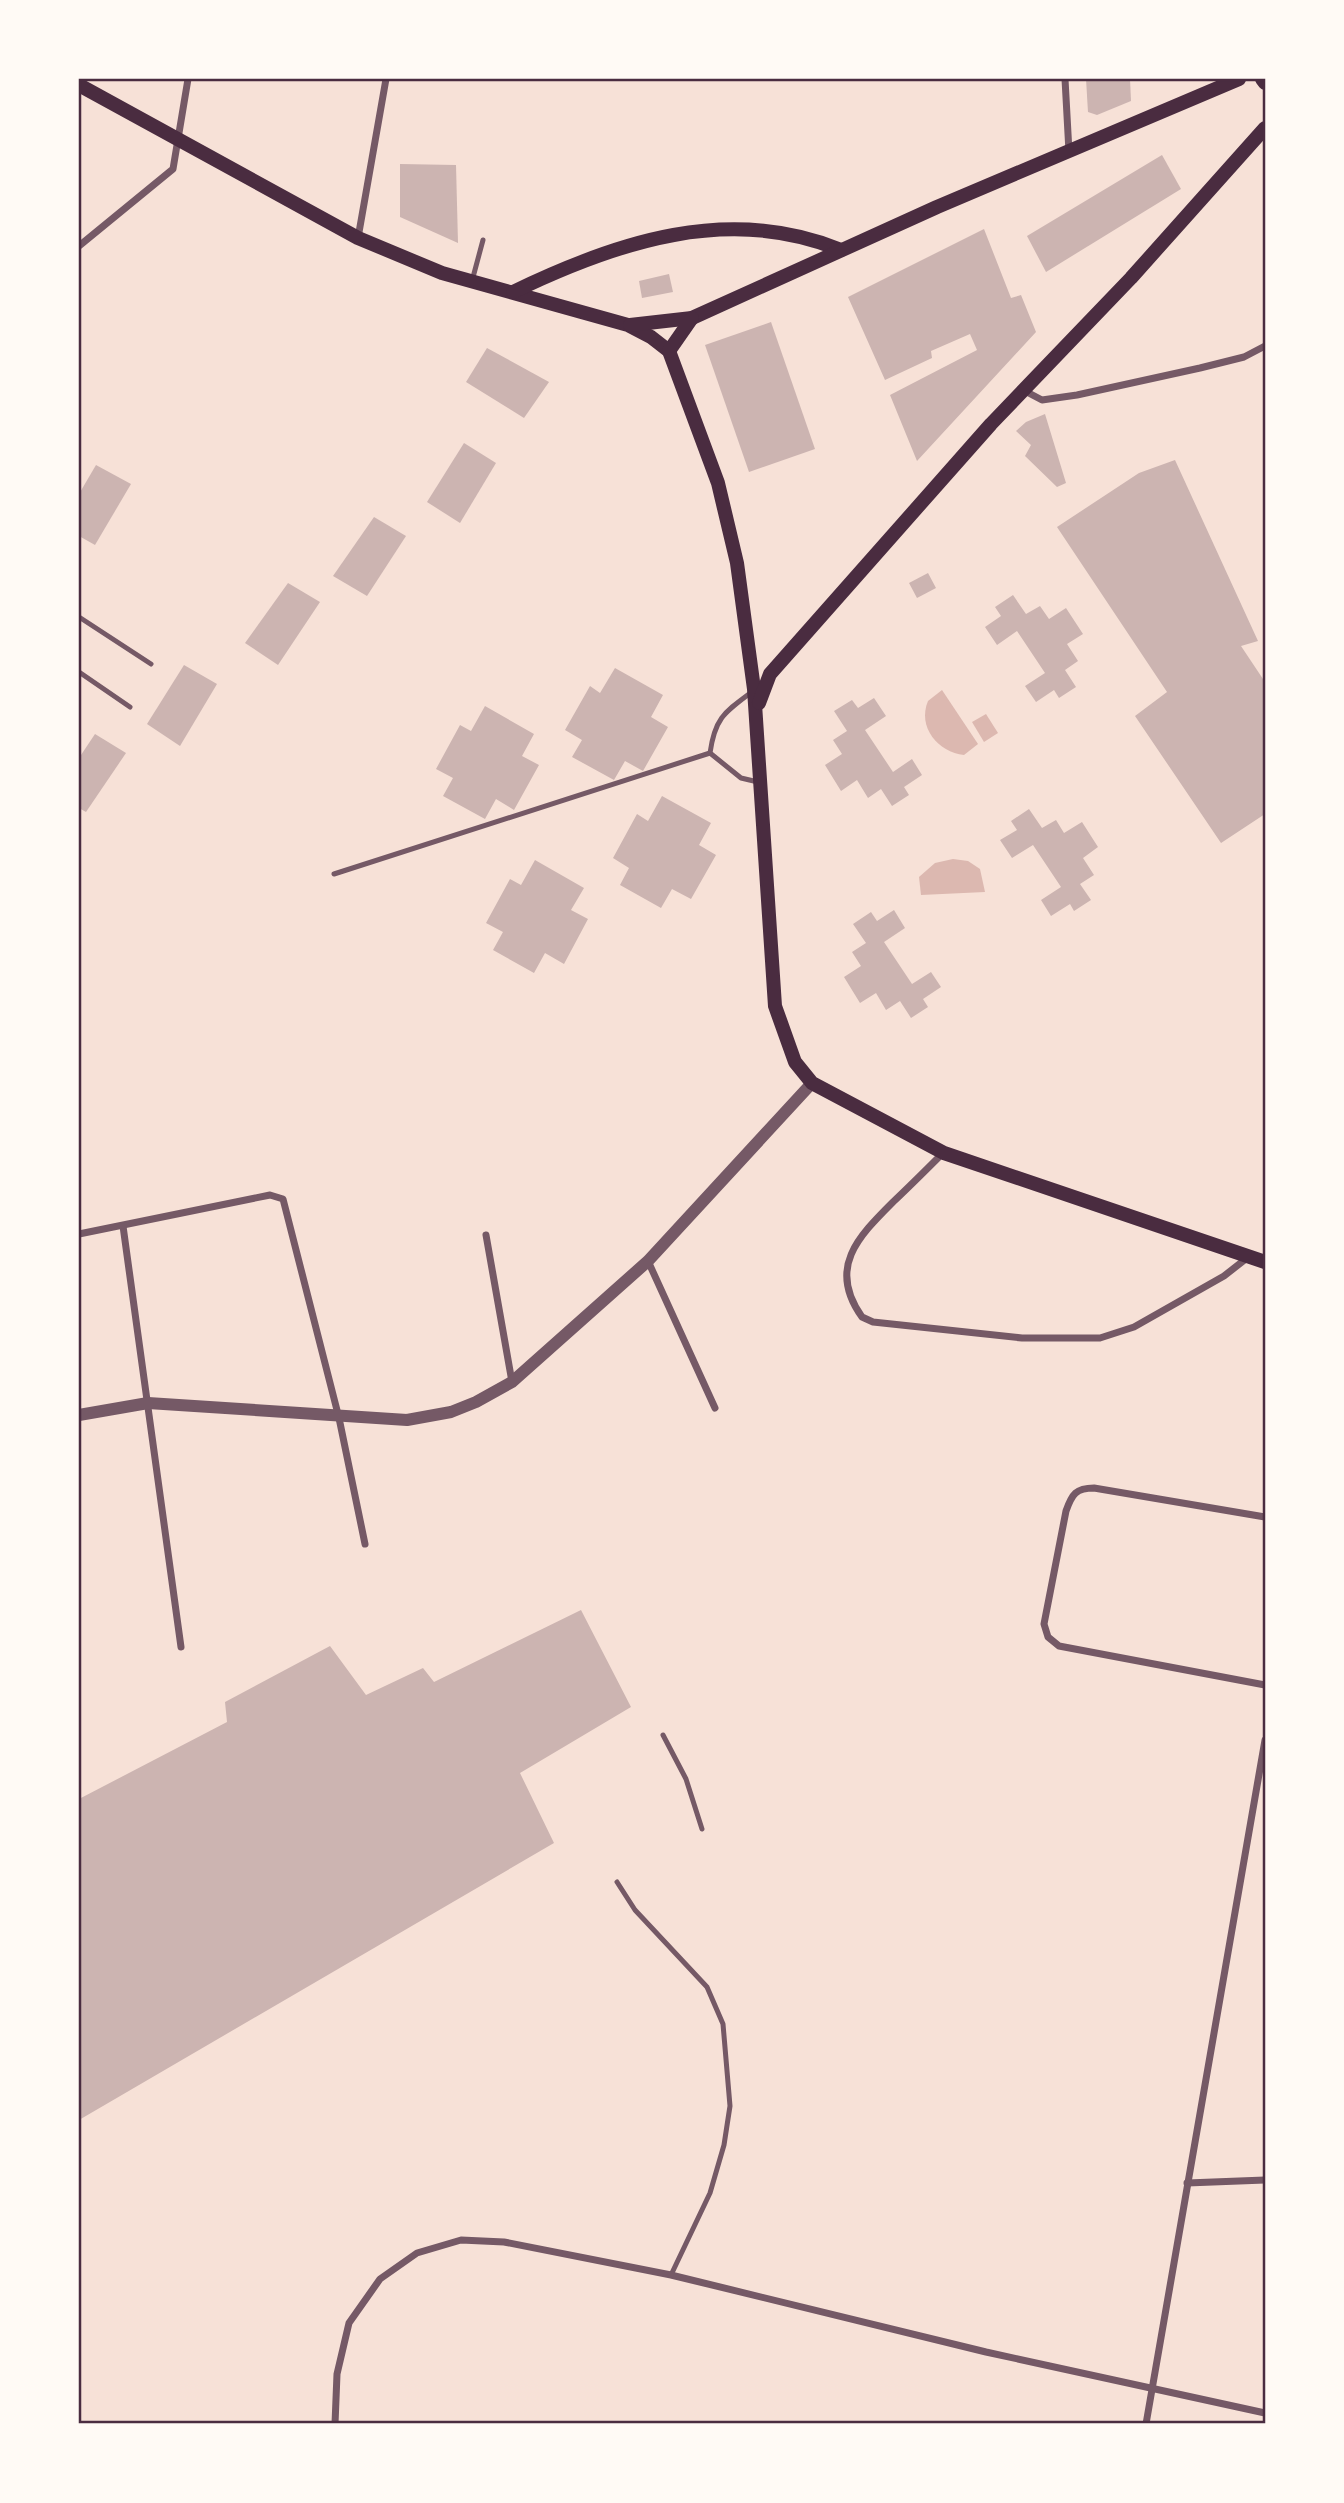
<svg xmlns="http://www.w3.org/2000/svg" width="1344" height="2503" font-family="Helvetica,sans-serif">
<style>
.water{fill:#dcb8b0}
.building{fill:#ccb4b1}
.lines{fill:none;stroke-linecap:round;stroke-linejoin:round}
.service{stroke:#755966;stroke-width:5}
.minor{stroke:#755966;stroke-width:7}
.tertiary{stroke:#755966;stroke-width:12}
.secondary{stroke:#4a2c40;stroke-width:14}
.neatline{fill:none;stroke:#4a2c40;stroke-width:2.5}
</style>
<rect width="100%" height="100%" fill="#f7e1d7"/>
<g class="water">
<path d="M 942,690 L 978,744 L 964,755 C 938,752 917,727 928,701 Z"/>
<path d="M 986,714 L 998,733 L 984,742 L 972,722 Z"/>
<path d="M 953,859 L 968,861 L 980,869 L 985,892 L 921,895 L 919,877 L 935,863 Z"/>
</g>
<g class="building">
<path d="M 1086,79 L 1130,79 L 1131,101 L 1097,115 L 1088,112 Z"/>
<path d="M 1162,155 L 1181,189 L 1046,272 L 1027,236 Z"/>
<path d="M 400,164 L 456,165 L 458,243 L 400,217 Z"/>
<path d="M 984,229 L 1011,298 L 1021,295 L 1036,332 L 917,461 L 890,395 L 977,350 L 970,334 L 931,351 L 932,358 L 885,380 L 848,297 Z"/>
<path d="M 669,274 L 673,292 L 642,298 L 639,281 Z"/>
<path d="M 771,322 L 815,449 L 749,472 L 705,345 Z"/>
<path d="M 487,348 L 549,382 L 524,418 L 466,382 Z"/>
<path d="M 1045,414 L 1066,483 L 1057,487 L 1025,456 L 1031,445 L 1016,431 L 1026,422 Z"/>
<path d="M 464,443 L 496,463 L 460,523 L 427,502 Z"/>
<path d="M 1175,460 L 1258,641 L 1241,646 L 1265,682 L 1265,814 L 1221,843 L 1135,716 L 1167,692 L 1057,527 L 1139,473 Z"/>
<path d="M 96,465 L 131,484 L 95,545 L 79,536 L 79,494 Z"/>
<path d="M 374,517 L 406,536 L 367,596 L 333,576 Z"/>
<path d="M 928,573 L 936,588 L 917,598 L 909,583 Z"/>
<path d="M 288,583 L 320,602 L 278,665 L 245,643 Z"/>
<path d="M 1013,595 L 1026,614 L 1040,606 L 1049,619 L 1066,608 L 1083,634 L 1067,644 L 1078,661 L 1065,670 L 1076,687 L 1059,698 L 1054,690 L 1036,702 L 1025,686 L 1045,673 L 1017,631 L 997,645 L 985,627 L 1001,616 L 995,607 Z"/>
<path d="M 184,665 L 217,684 L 180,746 L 147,724 Z"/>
<path d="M 615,668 L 663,695 L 651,717 L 668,727 L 643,771 L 625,761 L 614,780 L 572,757 L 582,740 L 565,730 L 590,686 L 600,693 Z"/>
<path d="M 874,698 L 886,716 L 865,730 L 893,772 L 912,759 L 922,775 L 904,787 L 909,795 L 892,806 L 881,789 L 868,798 L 857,780 L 841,791 L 825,765 L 842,754 L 833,740 L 847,731 L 834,711 L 852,700 L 858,708 Z"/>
<path d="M 485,706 L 534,734 L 522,756 L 539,765 L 514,810 L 496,799 L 485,819 L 443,796 L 453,778 L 436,769 L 460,725 L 471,731 Z"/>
<path d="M 95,734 L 126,753 L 86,812 L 79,808 L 79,758 Z"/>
<path d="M 662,796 L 711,823 L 699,845 L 716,855 L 691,899 L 672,889 L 661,908 L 620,885 L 629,868 L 613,858 L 637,814 L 648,821 Z"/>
<path d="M 1029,809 L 1042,828 L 1056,820 L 1064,833 L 1082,822 L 1098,847 L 1083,858 L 1094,875 L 1080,884 L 1091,900 L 1074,911 L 1070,904 L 1051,916 L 1041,900 L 1061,887 L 1033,845 L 1012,858 L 1000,840 L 1017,830 L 1011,821 Z"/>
<path d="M 535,860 L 584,888 L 571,910 L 588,919 L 564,964 L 545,953 L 534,973 L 493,950 L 503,932 L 486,923 L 510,879 L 521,885 Z"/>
<path d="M 894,910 L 905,928 L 884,942 L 912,984 L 931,972 L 941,987 L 923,999 L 928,1007 L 911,1018 L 900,1001 L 886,1010 L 876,993 L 860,1003 L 844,977 L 861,966 L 852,952 L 866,943 L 853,924 L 871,912 L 877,921 Z"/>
<path d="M 581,1610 L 631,1707 L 520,1773 L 554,1843 L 79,2120 L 79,1799 L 227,1722 L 225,1702 L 330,1646 L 366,1695 L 423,1668 L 434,1682 Z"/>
</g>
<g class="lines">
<g class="service">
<path d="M 472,281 L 483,240"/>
<path d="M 79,617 L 151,664"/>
<path d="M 79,672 L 130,707"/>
<path d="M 753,691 C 725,712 715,717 710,753 L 741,778 L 758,782"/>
<path d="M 334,874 L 710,753"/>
<path d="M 663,1735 L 686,1779 L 702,1829"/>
<path d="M 617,1882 L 635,1910 L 707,1987 L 723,2024 L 730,2106 L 724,2145 L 710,2193 L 671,2275"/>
</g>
<g class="minor">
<path d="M 1065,79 L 1069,152"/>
<path d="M 358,238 L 386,79"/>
<path d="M 79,246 L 173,169 L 188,79"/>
<path d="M 1023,390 L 1042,400 L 1077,395 L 1200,368 L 1244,357 L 1265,346"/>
<path d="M 943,1153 C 927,1169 910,1186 893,1202 C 858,1237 827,1268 862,1317 L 873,1322 L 1022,1338 L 1100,1338 L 1134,1327 L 1224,1276 L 1247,1258"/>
<path d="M 123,1226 L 181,1647"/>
<path d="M 79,1234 L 270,1195 L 283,1199 L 339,1418 L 365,1544"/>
<path d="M 486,1235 L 512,1382"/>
<path d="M 648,1261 L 715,1408"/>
<path d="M 1265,1517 L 1094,1488 C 1076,1488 1072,1494 1066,1511 L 1044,1624 L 1048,1637 L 1059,1646 L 1265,1685"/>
<path d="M 1187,2183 L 1265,2180"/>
<path d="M 335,2424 L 337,2374 L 349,2323 L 380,2279 L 417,2253 L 461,2240 L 504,2242 L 671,2275 L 986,2352 L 1265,2413"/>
<path d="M 1146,2424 L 1265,1740"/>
</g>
<path class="tertiary" d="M 79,1415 L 148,1403 L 407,1420 L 451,1412 L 476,1402 L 512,1382 L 648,1261 L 812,1083"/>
<g class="secondary">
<path d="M 1262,79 L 1265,83"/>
<path d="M 79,85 L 358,238 L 442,273 L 628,325 L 651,337 L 669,351 L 718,483 L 737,563 L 754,689 L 775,1006 L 795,1062 L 812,1083 L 944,1153 L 1265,1262"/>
<path d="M 513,292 C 616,242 729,204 841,250"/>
<path d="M 630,325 L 692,318 L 937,207 L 1239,79"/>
<path d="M 669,351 L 692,318"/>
<path d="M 759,703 L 770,674 L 991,424 L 1131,278 L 1265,128"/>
</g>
</g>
<rect width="1344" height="2503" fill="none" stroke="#fffaf5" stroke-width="161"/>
<rect x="80" y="80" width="1184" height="2342" class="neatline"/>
</svg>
